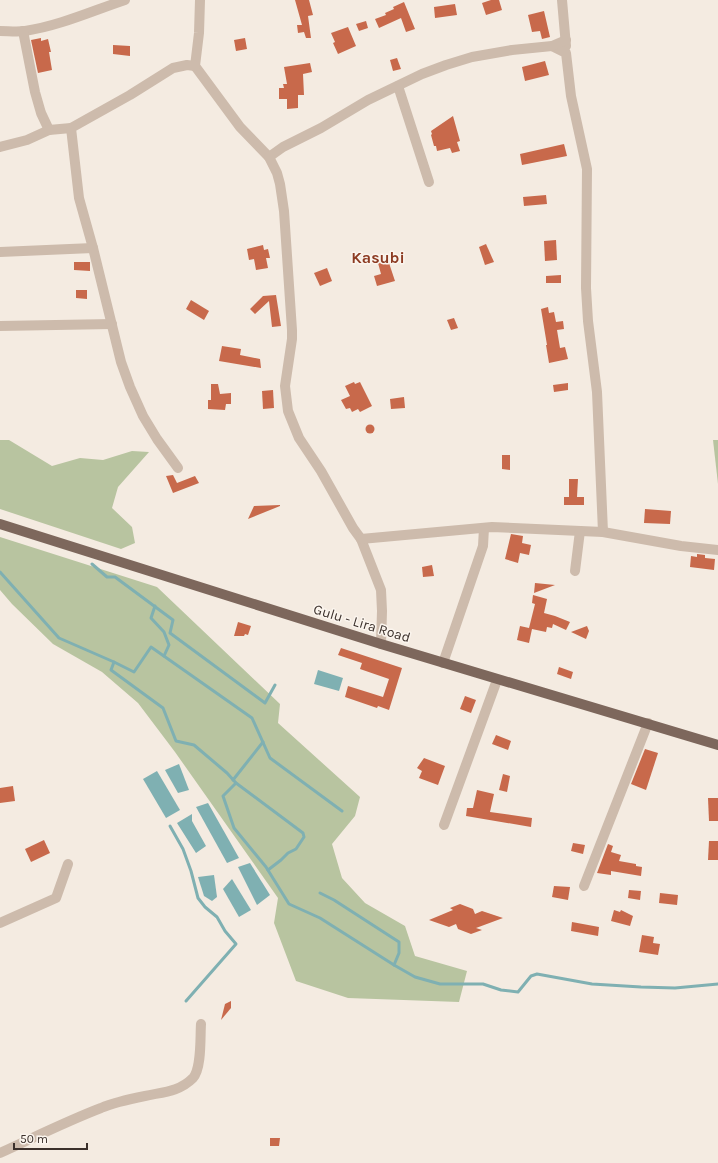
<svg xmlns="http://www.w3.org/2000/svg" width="718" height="1163" font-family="Karla,sans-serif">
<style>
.green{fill:#b8c4a0}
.water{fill:#7fb0b2}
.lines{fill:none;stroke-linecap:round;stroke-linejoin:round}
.stream{stroke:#7fb0b2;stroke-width:3}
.building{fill:#c8694b}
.minor{stroke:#cdbbac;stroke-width:10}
.primary{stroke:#7d675c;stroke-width:10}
.labels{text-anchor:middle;stroke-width:3;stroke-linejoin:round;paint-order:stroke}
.street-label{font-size:14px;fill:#3b302b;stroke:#fbf5ee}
.quarter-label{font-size:16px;font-weight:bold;fill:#8c3b22;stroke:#fbf5ee}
</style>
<rect width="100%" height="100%" fill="#f4ebe1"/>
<g class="green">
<path d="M 0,440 L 9,440 L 52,466 L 80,458 L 103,460 L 132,451 L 149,452 L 118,487 L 112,508 L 132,527 L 135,543 L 121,549 L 0,509 Z"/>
<path d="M 713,440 L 718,440 L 718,484 Z"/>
<path d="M 0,537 L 157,587 L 280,704 L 278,723 L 360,797 L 355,816 L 332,844 L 342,878 L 365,903 L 405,926 L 415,956 L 467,971 L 459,1002 L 348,998 L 296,981 L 274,923 L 278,898 L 175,752 L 138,703 L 102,672 L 53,644 L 12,604 L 0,590 Z"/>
</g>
<g class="water">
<path d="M 318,670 L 343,678 L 339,691 L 314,684 Z"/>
<path d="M 179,764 L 189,790 L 178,793 L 165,770 Z"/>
<path d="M 157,771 L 180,810 L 166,818 L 143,779 Z"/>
<path d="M 208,803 L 239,858 L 227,863 L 196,807 Z"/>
<path d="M 192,814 L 192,821 L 206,846 L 196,853 L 177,823 Z"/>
<path d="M 250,863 L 270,895 L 257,905 L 238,867 Z"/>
<path d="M 214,875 L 217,897 L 212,901 L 204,896 L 198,877 Z"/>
<path d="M 232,879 L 251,910 L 239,917 L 223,889 Z"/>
</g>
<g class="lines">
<g class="stream">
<path d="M 92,564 L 107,577 L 115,577 L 173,620 L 170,633 L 265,703 L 275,685"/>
<path d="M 0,572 L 59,638 L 114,662 L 111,670 L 163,708 L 176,741 L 194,745 L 227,773 L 236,783 L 223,796 L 234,828 L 266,867 L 289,904 L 320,918 L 394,965 L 415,977 L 440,984 L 483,984 L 501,990 L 518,992 L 531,976 L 537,974 L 592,984 L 641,987 L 675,988 L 718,984"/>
<path d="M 155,606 L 151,618 L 164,632 L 169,645 L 164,656"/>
<path d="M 114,662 L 134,672 L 151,647 L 252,718 L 270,758 L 342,811"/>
<path d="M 233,780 L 263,742"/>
<path d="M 236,783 L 303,833 L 304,837 L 296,849 L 288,853 L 281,860 L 268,870"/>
<path d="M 170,826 L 183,849 L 191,871 L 198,898 L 205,907 L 217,917 L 225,931 L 236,944 L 186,1001"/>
<path d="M 320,893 L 334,900 L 399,942 L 399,953 L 394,965"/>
</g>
</g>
<g class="building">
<path d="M 295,0 L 309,0 L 313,15 L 308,16 L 311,38 L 306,38 L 304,32 L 298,33 L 297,25 L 302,25 Z"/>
<path d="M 491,0 L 499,0 L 502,10 L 486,15 L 482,3 Z"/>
<path d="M 404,2 L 415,29 L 406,32 L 401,18 L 379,28 L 375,19 L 386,15 L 385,13 L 394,9 L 393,7 Z"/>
<path d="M 455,4 L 457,15 L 435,18 L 434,7 Z"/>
<path d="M 544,11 L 550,37 L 542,39 L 540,31 L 532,32 L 528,15 Z"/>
<path d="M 366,21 L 368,28 L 359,31 L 356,24 Z"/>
<path d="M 348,27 L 356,46 L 338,54 L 333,43 L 335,42 L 331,33 Z"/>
<path d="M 41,38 L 41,41 L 48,39 L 51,52 L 49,52 L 52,70 L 38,73 L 31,40 Z"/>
<path d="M 245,38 L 247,49 L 236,51 L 234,40 Z"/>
<path d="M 113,45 L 130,46 L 130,56 L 113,54 Z"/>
<path d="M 397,58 L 401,69 L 393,71 L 390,60 Z"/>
<path d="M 545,61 L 549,75 L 525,81 L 522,67 Z"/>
<path d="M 310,63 L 312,72 L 303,74 L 304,95 L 298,95 L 298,108 L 287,109 L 287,99 L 279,99 L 279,88 L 284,88 L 283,84 L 287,84 L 284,67 Z"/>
<path d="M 453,116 L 460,141 L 457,142 L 460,151 L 452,153 L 450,148 L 437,151 L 436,146 L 434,146 L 431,135 L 432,134 L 431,131 Z"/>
<path d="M 564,144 L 567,156 L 522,165 L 520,154 Z"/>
<path d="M 546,195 L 547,204 L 524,206 L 523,197 Z"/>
<path d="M 556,240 L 557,260 L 545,261 L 544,241 Z"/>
<path d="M 486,244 L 494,262 L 485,265 L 479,247 Z"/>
<path d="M 263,245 L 264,250 L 268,249 L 270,258 L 266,258 L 268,268 L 256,270 L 254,259 L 249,260 L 247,249 Z"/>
<path d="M 388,260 L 395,281 L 377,286 L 374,276 L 381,274 L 378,263 Z"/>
<path d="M 74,262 L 90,262 L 90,271 L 74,270 Z"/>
<path d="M 327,268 L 332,281 L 320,286 L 314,273 Z"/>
<path d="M 561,275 L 561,283 L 546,283 L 546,276 Z"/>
<path d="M 76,290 L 87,290 L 87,299 L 76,298 Z"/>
<path d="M 276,295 L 281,326 L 272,327 L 269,301 L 255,314 L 250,309 L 263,296 Z"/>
<path d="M 191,300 L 209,311 L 204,320 L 186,309 Z"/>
<path d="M 548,307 L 549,313 L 554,312 L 556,322 L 563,321 L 564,329 L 557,330 L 560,348 L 565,347 L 568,359 L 549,363 L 546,345 L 547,345 L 541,309 Z"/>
<path d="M 454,318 L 458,328 L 451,330 L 447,320 Z"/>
<path d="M 222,346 L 241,349 L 240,355 L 260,359 L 261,368 L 219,361 Z"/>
<path d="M 354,382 L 355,384 L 360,382 L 372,406 L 360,412 L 358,409 L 352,412 L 350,408 L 346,409 L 341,400 L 350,396 L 345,386 Z"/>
<path d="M 568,383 L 568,390 L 554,392 L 553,385 Z"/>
<path d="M 211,384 L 218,384 L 220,394 L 231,393 L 231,404 L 226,404 L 225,410 L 208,409 L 208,400 L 211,400 Z"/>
<path d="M 273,390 L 274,408 L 263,409 L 262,391 Z"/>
<path d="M 404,397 L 405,408 L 391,409 L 390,399 Z"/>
<circle cx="370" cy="429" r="4.5"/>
<path d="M 502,455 L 510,455 L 510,470 L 502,469 Z"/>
<path d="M 173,475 L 177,483 L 195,476 L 199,483 L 173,493 L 166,476 Z"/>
<path d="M 569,479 L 578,479 L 577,497 L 584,497 L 584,505 L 564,505 L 564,497 L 569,497 Z"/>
<path d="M 280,505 L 280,506 L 248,519 L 254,506 Z"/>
<path d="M 645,509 L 671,511 L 670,524 L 644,523 Z"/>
<path d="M 511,534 L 523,536 L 522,543 L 531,545 L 529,555 L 520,553 L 518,563 L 505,559 Z"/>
<path d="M 697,554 L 705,555 L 705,558 L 715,559 L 714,570 L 690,567 L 691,556 L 697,557 Z"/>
<path d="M 432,565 L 434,576 L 423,577 L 422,567 Z"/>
<path d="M 535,583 L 555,585 L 534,593 Z"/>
<path d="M 533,595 L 547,599 L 544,613 L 555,616 L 570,622 L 566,630 L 553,624 L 552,628 L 547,627 L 546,632 L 532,629 L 529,643 L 517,640 L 520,626 L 529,628 L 535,604 L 532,603 Z"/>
<path d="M 238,622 L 251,626 L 248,635 L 245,634 L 244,636 L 234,636 Z"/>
<path d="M 587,626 L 589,631 L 586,639 L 571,632 Z"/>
<path d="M 341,648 L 402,668 L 389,710 L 378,706 L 377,708 L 345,697 L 348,686 L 383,697 L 389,679 L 360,669 L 362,663 L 338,655 Z"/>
<path d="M 559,667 L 573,672 L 571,679 L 557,674 Z"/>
<path d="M 465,696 L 476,700 L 471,713 L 460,709 Z"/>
<path d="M 496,735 L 511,741 L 508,750 L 492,744 Z"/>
<path d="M 645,749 L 658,753 L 646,790 L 631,784 Z"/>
<path d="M 424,758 L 445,766 L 438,785 L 419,778 L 422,771 L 417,768 Z"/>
<path d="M 503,774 L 510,776 L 507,792 L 499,790 Z"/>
<path d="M 13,786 L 15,801 L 0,803 L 0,788 Z"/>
<path d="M 477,790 L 494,794 L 490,812 L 532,818 L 531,827 L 466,816 L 467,808 L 473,808 Z"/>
<path d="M 708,798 L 718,798 L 718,821 L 709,821 Z"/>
<path d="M 44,840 L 50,853 L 31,862 L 25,849 Z"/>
<path d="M 709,841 L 718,841 L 718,860 L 708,860 Z"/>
<path d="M 573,843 L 585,845 L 583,854 L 571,851 Z"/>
<path d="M 608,844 L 613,846 L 611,852 L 621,855 L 619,861 L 636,864 L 636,866 L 642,867 L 641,876 L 611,871 L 611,875 L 597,873 Z"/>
<path d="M 554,886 L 570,887 L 568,900 L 552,897 Z"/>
<path d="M 629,890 L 641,891 L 640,900 L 628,898 Z"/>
<path d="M 660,893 L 678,895 L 677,905 L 659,903 Z"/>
<path d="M 460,904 L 473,909 L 475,914 L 482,911 L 503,918 L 476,928 L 482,930 L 471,934 L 458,929 L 456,924 L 449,927 L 429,920 L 453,910 L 450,908 Z"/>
<path d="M 614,910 L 620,912 L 621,910 L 633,916 L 630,926 L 611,921 Z"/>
<path d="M 572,922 L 599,927 L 598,936 L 571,931 Z"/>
<path d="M 642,935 L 654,937 L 653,943 L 660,944 L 658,955 L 639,952 Z"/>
<path d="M 231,1001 L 231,1008 L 221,1020 L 225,1004 Z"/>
<path d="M 270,1138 L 280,1138 L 279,1146 L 270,1146 Z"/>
</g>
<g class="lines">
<g class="minor">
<path d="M 200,0 L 199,33 L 195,66 L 240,127 L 269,157 L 277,173 L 280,184 L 284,211 L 292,330 L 292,339 L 285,386 L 288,411 L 299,438 L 321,471 L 353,528 L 361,539 L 381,590 L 382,611 L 381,644"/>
<path d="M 562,0 L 566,46"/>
<path d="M 0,31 C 8,31 17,32 25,31 C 59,26 92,11 125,0"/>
<path d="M 23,31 L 35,92 L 41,113 L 49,130"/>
<path d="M 552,46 L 566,53 L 571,96 L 587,169 L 586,288 L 588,321 L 597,392 L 603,532"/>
<path d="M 398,86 L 429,182"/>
<path d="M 0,147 L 27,140 L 49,130 L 71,128"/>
<path d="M 269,157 L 283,147 L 321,128 L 368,100 L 422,74 L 446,65 L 472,57 L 512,50 L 552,46 L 566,40"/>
<path d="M 0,252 L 93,248"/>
<path d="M 0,326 L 112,324"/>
<path d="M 178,468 L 157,439 L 143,416 L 130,387 L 121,362 L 93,248 L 79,198 L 71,128 L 130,95 L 173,68 L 187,65 L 195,66"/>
<path d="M 361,539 L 492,527 L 603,532 L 681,546 L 718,550"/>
<path d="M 575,571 L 580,531"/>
<path d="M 443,663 L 483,546 L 484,528"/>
<path d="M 444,825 L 497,680"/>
<path d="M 584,886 L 648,723"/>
<path d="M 0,923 L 56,898 L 68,864"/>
<path d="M 0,1153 C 33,1138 67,1121 101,1108 C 115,1102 130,1099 145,1096 C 163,1092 179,1092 193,1078 C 202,1068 200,1037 201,1024"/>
</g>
<path class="primary" d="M 0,524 L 381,644 L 718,745"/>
</g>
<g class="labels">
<g class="street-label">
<text transform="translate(362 623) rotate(17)" y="5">Gulu - Lira Road</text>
</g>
<g class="quarter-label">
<text x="378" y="263">Kasubi</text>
</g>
</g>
<path d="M14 1143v6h73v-6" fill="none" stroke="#3b302b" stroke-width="2"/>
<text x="20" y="1143" font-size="12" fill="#3b302b" stroke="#fbf5ee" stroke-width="3" paint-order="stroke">50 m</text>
</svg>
